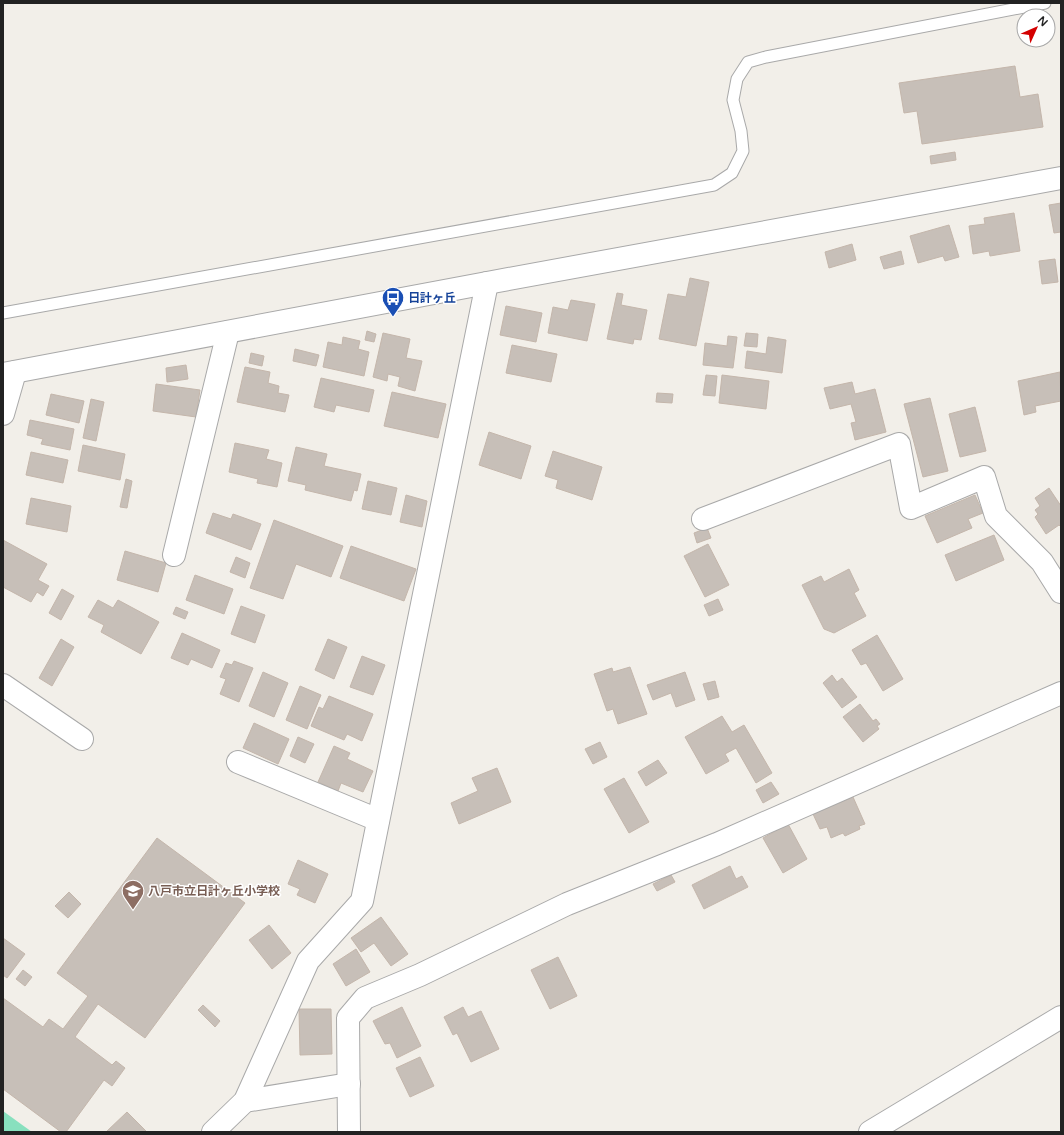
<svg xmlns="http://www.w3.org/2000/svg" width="1064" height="1135" font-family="'Varela Round','Noto Sans JP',sans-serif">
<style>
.pitch{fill:#88e0be}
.building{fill:#c7bfb8;stroke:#c4b6ab}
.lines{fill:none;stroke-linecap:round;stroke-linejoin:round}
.service-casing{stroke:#a9a9a9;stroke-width:13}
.minor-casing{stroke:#a9a9a9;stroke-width:24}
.tertiary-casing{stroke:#a9a9a9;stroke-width:24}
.service{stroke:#fff;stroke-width:11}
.minor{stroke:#fff;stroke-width:22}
.tertiary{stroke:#fff;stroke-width:22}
.labels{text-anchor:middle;stroke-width:3;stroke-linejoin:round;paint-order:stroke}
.transit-label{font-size:12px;font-weight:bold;fill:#164399;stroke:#fff;text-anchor:start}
.education-label{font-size:12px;font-weight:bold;fill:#785e54;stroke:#fff;text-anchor:start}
</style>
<rect width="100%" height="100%" fill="#f2efe9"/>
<path class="pitch" d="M 3,1111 L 32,1132 L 3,1132 Z"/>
<g class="building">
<path d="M 1015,66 L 1020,97 L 1038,94 L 1043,127 L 922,144 L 917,111 L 904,113 L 899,83 Z"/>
<path d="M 955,152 L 956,160 L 931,164 L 930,156 Z"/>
<path d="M 1061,203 L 1061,232 L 1054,233 L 1049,205 Z"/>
<path d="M 1014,213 L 1020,251 L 990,256 L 989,251 L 973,254 L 969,226 L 985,224 L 984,218 Z"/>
<path d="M 949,225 L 959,257 L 945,261 L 943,256 L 918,263 L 910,236 Z"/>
<path d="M 852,244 L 856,260 L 829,268 L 825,252 Z"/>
<path d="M 901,251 L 904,264 L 884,269 L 880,257 Z"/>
<path d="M 1055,259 L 1058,282 L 1042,284 L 1039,261 Z"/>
<path d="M 690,278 L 709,282 L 696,346 L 659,339 L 668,294 L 686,297 Z"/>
<path d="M 617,293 L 623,294 L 621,305 L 647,310 L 641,340 L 634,339 L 633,344 L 607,339 Z"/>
<path d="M 571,300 L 595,304 L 587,341 L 548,333 L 553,307 L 568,310 Z"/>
<path d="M 506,306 L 542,313 L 536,342 L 500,335 Z"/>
<path d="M 367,331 L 376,334 L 374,342 L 365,340 Z"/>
<path d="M 383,333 L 410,339 L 406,358 L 422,361 L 415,391 L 398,386 L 400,377 L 388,374 L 387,381 L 373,377 Z"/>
<path d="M 746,333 L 758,334 L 757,347 L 744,346 Z"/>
<path d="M 728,336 L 737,337 L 733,368 L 703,365 L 705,343 L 727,346 Z"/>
<path d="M 343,337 L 360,341 L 358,349 L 369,352 L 364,376 L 323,367 L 328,342 L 342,345 Z"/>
<path d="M 768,337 L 786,340 L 782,373 L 745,368 L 747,351 L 766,354 Z"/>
<path d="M 512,345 L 557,354 L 551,382 L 506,373 Z"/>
<path d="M 295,349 L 319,355 L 316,366 L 293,361 Z"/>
<path d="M 251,353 L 264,356 L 262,366 L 249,363 Z"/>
<path d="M 186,365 L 188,379 L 167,382 L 166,368 Z"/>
<path d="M 245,367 L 270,372 L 268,383 L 279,386 L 278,393 L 289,395 L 285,412 L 237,402 Z"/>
<path d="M 1060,372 L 1061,401 L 1035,406 L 1036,412 L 1024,415 L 1018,381 Z"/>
<path d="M 706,375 L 717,376 L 715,396 L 703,395 Z"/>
<path d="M 722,375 L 769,381 L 766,409 L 719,403 Z"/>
<path d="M 321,378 L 374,390 L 369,412 L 336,405 L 334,412 L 314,407 Z"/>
<path d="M 852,382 L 855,394 L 875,389 L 886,432 L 855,440 L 851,423 L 856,422 L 851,404 L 830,409 L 824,388 Z"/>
<path d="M 156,384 L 200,390 L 196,417 L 153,411 Z"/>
<path d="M 392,392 L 446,404 L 438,438 L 384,426 Z"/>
<path d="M 657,393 L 673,394 L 672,403 L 656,402 Z"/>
<path d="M 51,394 L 84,401 L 79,423 L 46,415 Z"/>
<path d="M 930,398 L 948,471 L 923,477 L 904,404 Z"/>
<path d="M 91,399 L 104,402 L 96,441 L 83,438 Z"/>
<path d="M 975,407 L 986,451 L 960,457 L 949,414 Z"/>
<path d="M 30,420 L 74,429 L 70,450 L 41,444 L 43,439 L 27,435 Z"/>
<path d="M 489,432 L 531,446 L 521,479 L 479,465 Z"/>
<path d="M 235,443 L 269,450 L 266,459 L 282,463 L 277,487 L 257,483 L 258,479 L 229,472 Z"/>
<path d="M 83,445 L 125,454 L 120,480 L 78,471 Z"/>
<path d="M 296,447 L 327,454 L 324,466 L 361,474 L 357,491 L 354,490 L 351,501 L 305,490 L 306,485 L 288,481 Z"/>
<path d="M 553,451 L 602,467 L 592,500 L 556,488 L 558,480 L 545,476 Z"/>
<path d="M 31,452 L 68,460 L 63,483 L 26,475 Z"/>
<path d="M 126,479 L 132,481 L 127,508 L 120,507 Z"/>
<path d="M 368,481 L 397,488 L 391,515 L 362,509 Z"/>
<path d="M 1049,488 L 1061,506 L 1061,527 L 1059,525 L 1046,534 L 1035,517 L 1038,514 L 1035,510 L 1040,506 L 1035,498 Z"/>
<path d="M 406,495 L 427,501 L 422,527 L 400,522 Z"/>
<path d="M 975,495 L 983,513 L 968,519 L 972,528 L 937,543 L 925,516 Z"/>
<path d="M 31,498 L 71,506 L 67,532 L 26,524 Z"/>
<path d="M 213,513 L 231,519 L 233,514 L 261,524 L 251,550 L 206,533 Z"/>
<path d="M 274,520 L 343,546 L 331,577 L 296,564 L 283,599 L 250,588 Z"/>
<path d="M 707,528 L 711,538 L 697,543 L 694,533 Z"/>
<path d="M 994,535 L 1004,560 L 956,581 L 945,555 Z"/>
<path d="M 3,540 L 47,564 L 38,580 L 49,586 L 43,596 L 37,592 L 31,602 L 3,587 Z"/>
<path d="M 708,544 L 729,585 L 705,597 L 684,556 Z"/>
<path d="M 351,546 L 416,569 L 404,601 L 340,578 Z"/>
<path d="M 125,551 L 166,563 L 158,592 L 117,580 Z"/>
<path d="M 236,557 L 250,563 L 245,578 L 230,572 Z"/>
<path d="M 849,569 L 859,590 L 854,593 L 866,616 L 834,633 L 824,629 L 802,585 L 821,576 L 824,582 Z"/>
<path d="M 195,575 L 233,589 L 224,614 L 186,600 Z"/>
<path d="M 62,589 L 74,596 L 61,620 L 49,613 Z"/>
<path d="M 718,599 L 723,610 L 709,616 L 704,605 Z"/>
<path d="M 98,600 L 113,608 L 118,600 L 159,622 L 141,654 L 101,632 L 104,625 L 88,617 Z"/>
<path d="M 241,606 L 265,615 L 255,643 L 231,634 Z"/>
<path d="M 176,607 L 188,612 L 185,619 L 173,614 Z"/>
<path d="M 182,633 L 220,650 L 212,668 L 191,659 L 188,665 L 171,658 Z"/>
<path d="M 877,635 L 903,679 L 883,691 L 866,663 L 861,665 L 852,650 Z"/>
<path d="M 61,639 L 74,647 L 52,686 L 39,678 Z"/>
<path d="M 328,639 L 347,647 L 334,679 L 315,670 Z"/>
<path d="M 362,656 L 385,665 L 373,695 L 350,687 Z"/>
<path d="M 234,661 L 253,668 L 239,702 L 220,694 L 226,679 L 220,677 L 226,663 L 232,665 Z"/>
<path d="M 630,667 L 647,714 L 618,724 L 613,709 L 607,711 L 594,674 L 612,668 L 613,672 Z"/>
<path d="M 263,672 L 288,683 L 274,717 L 249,706 Z"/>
<path d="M 685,672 L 695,700 L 676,707 L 671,693 L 653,700 L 647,685 Z"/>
<path d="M 832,675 L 837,682 L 842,678 L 857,697 L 842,708 L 823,683 Z"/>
<path d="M 715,681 L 719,697 L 708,700 L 703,684 Z"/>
<path d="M 300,686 L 321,695 L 307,729 L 286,720 Z"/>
<path d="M 329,696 L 373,714 L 362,741 L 347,734 L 344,740 L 311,726 L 319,707 L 323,709 Z"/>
<path d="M 860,704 L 873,721 L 876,719 L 880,724 L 877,726 L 879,729 L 863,742 L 843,717 Z"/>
<path d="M 722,716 L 732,732 L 744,725 L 772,773 L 756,783 L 736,748 L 725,754 L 729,761 L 706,774 L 685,737 Z"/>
<path d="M 254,723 L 289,739 L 278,764 L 243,748 Z"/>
<path d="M 298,737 L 314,744 L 305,763 L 290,756 Z"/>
<path d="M 600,742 L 607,757 L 593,764 L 585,749 Z"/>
<path d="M 334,746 L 350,753 L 347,759 L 373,771 L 363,792 L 341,783 L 338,791 L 318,782 Z"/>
<path d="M 658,760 L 667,773 L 646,786 L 638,772 Z"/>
<path d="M 497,768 L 511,802 L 459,824 L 451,803 L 478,791 L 472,778 Z"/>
<path d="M 624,778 L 649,822 L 629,833 L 604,789 Z"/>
<path d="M 771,782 L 779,794 L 763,803 L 756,790 Z"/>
<path d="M 853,797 L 865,824 L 859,826 L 860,829 L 845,836 L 843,833 L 831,838 L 827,827 L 820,829 L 813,814 Z"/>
<path d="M 788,824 L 807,859 L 783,873 L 763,838 Z"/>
<path d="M 157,838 L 245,903 L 145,1038 L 98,1004 L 75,1037 L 112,1065 L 116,1061 L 125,1068 L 112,1086 L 104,1080 L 66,1132 L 61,1132 L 3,1089 L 3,998 L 43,1027 L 49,1019 L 63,1029 L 88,996 L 57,973 Z"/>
<path d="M 298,860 L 328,874 L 315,903 L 297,895 L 300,889 L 288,884 Z"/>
<path d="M 730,866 L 736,879 L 742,876 L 748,887 L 704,909 L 692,885 Z"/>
<path d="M 671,875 L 675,882 L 657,891 L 653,884 Z"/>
<path d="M 69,892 L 81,904 L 68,918 L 55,906 Z"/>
<path d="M 381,917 L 408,954 L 391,966 L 374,943 L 361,952 L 351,938 Z"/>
<path d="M 269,925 L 291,953 L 272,969 L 249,940 Z"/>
<path d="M 3,938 L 25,954 L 7,978 L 3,975 Z"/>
<path d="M 356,949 L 370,972 L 346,986 L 333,964 Z"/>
<path d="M 558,957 L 577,996 L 550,1009 L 531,970 Z"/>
<path d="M 23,970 L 32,977 L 25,986 L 16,979 Z"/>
<path d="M 203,1005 L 220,1021 L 215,1027 L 198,1010 Z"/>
<path d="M 402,1007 L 421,1046 L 397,1058 L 390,1043 L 385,1044 L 373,1021 Z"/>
<path d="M 463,1007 L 468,1017 L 481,1011 L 499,1049 L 471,1062 L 457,1033 L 453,1035 L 444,1017 Z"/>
<path d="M 299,1009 L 331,1009 L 332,1054 L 300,1055 Z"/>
<path d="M 420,1057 L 434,1086 L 410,1097 L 396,1068 Z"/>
<path d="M 127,1112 L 147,1132 L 106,1132 Z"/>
</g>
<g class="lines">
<g class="service-casing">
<path id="service" d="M 3,313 L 714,185 L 732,173 L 743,151 L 741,131 L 733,100 L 737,79 L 748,62 L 766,57 L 1045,3"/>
</g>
<g class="minor-casing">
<g id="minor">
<path d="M 3,414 L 15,372"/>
<path d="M 703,519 L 899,444 L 911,508 L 984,477 L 996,516 L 1042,562 L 1061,592"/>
<path d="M 174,555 L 228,332"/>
<path d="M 3,685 L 82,739"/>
<path d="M 238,762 L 378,820"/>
<path d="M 245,1101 L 349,1084"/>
<path d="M 213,1132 L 245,1101 L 308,961 L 362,901 L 487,283"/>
<path d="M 349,1132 L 348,1018 L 365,998 L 420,975 L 567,904 L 717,844 L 1061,693"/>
<path d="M 870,1132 L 1061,1017"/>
</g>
</g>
<g class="tertiary-casing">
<path id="tertiary" d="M 3,374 L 487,283 L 1061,178"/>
</g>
<use href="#service" class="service"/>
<use href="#minor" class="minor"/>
<use href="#tertiary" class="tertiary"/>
</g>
<defs>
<g id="bus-pin" transform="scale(1.15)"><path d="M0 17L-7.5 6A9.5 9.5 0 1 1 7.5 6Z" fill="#1a4fb4" stroke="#fff"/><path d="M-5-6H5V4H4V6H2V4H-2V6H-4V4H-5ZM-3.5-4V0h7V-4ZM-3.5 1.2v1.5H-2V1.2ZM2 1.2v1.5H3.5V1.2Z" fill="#fff"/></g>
<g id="school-pin" transform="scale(1.15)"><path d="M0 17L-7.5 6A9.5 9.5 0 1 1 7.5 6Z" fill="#8d6e63" stroke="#fff"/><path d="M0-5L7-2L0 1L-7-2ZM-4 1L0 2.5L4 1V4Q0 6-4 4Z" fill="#fff"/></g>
</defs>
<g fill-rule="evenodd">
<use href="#bus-pin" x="393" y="298"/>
<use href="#school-pin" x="133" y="891"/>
</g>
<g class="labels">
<g class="transit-label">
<text x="408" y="302">日計ヶ丘</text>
</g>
<g class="education-label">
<text x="148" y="895">八戸市立日計ヶ丘小学校</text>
</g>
</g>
<rect width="1064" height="1135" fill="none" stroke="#222222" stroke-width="8"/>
<g transform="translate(1036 28) rotate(45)"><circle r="19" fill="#ffffff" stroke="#a7a7a7"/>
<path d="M0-3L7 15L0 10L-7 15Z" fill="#d40000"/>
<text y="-6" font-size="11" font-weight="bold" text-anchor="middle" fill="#222222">N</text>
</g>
</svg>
